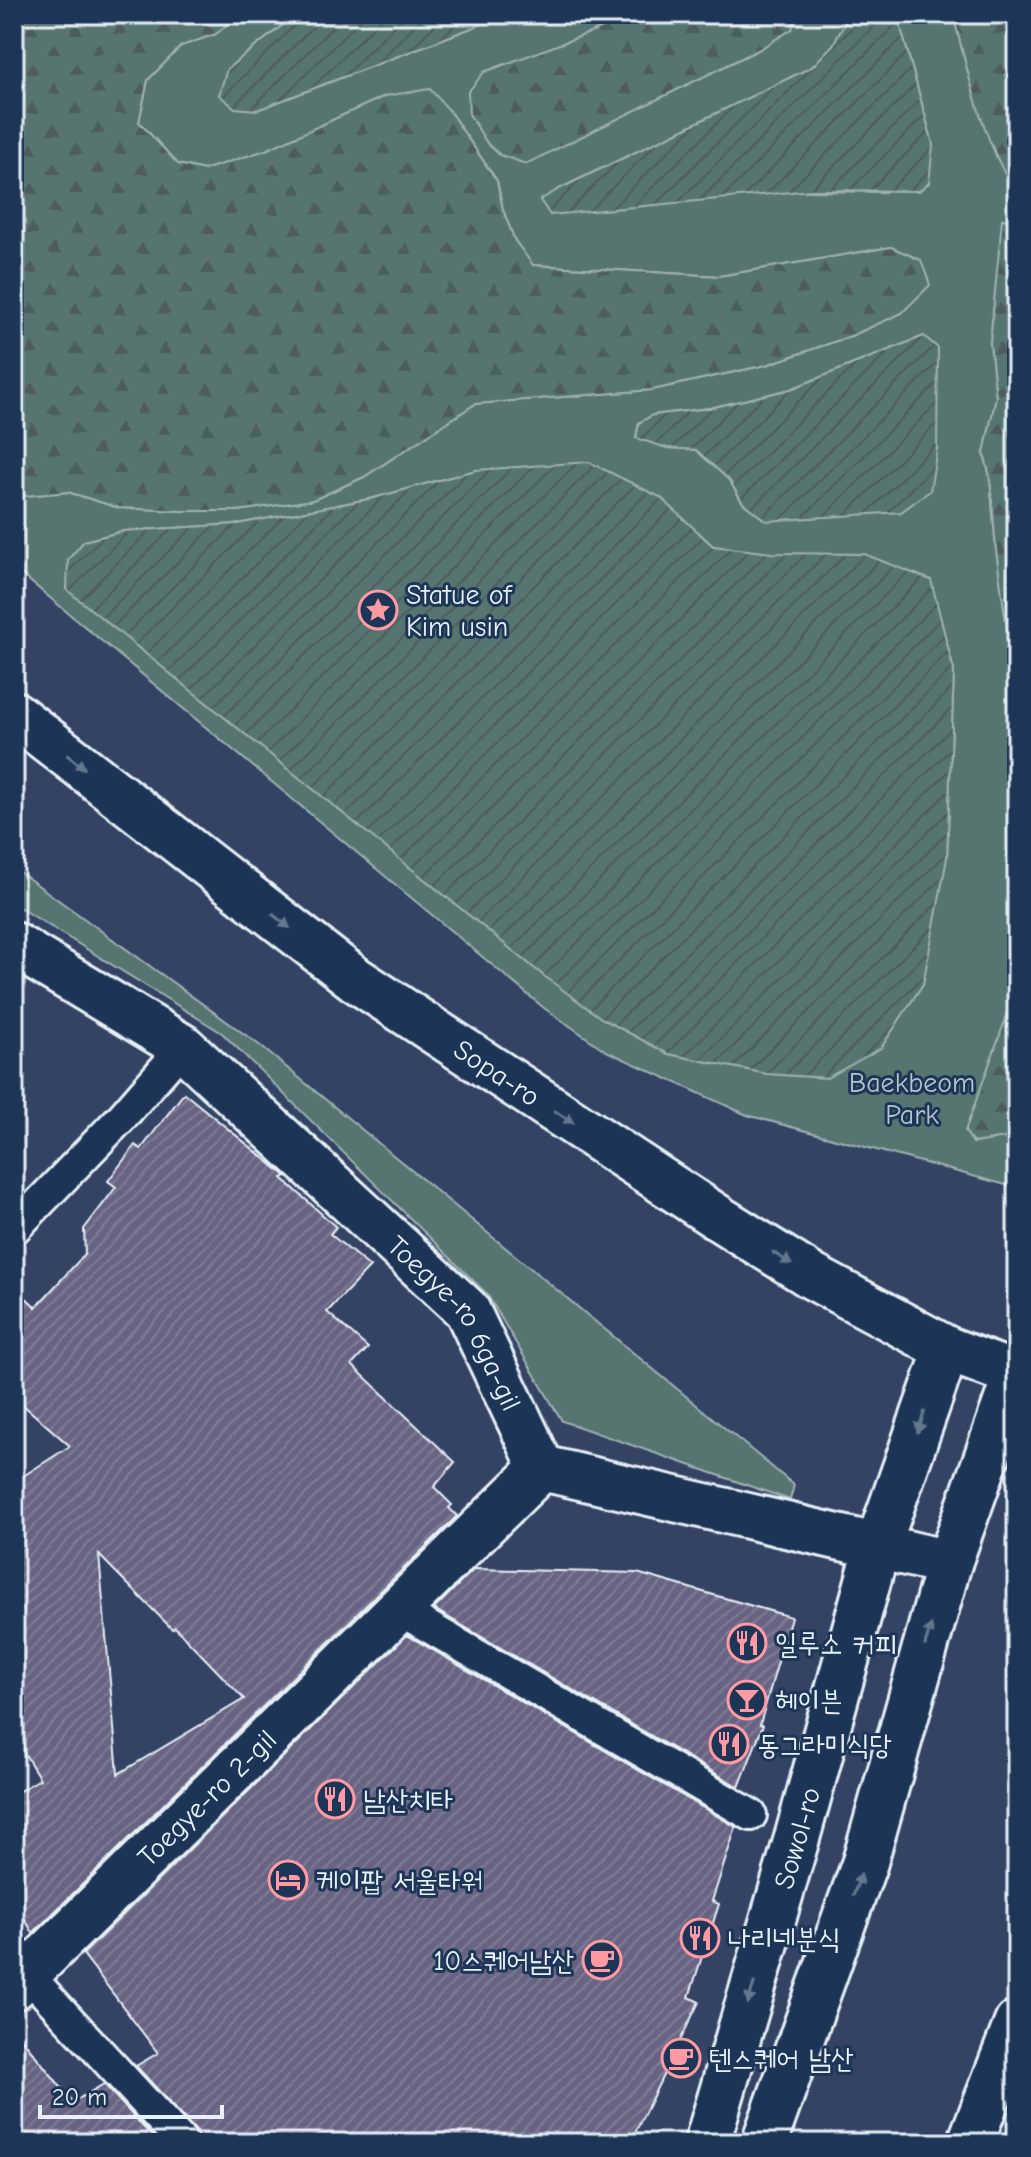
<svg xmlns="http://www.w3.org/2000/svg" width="1031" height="2157" font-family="'Comic Neue','Poor Story',sans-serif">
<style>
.green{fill:#577471;stroke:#a0b2b4;stroke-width:2;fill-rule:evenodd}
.forest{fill:url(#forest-firs);stroke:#a0b2b4;stroke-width:2}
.garden{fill:url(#garden-furrows);stroke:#a0b2b4;stroke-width:2}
.building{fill:url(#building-hatch);stroke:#e8f1f8;stroke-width:2;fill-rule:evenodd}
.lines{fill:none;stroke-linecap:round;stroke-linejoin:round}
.service-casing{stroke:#e8f1f8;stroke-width:36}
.minor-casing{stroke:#e8f1f8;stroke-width:50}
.secondary-casing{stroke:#e8f1f8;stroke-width:50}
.service{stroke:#1d3557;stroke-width:30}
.minor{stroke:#1d3557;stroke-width:44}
.secondary{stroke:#1d3557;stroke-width:44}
.oneway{fill:#64778f}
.labels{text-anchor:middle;stroke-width:6;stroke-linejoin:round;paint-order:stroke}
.poi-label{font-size:28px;fill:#e8f1f8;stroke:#1d3557;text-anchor:start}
.street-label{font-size:28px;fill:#e8f1f8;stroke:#1d3557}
.park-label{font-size:28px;fill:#b5c5c9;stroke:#1d3557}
</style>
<defs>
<pattern id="forest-firs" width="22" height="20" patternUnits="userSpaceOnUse" patternTransform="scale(2)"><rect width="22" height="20" fill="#577471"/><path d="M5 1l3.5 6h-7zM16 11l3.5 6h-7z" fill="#4e5c5c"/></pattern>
<pattern id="garden-furrows" width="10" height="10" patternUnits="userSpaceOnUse" patternTransform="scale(2)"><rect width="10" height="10" fill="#577471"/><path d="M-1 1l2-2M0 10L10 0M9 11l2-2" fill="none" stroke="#4e5c5c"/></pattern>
<pattern id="building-hatch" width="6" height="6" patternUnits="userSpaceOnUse" patternTransform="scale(2)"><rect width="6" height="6" fill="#686483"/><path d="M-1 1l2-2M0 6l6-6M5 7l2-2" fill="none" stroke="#7e7b95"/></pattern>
</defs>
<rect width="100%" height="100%" fill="#344364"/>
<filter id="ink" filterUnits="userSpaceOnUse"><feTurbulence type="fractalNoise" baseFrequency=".0125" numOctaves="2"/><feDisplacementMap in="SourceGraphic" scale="16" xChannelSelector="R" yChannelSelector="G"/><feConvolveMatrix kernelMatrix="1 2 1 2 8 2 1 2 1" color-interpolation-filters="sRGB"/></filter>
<g filter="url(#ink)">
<g class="green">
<path d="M 239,14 L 297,14 L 227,69 L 257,110 L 508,14 L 641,14 L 484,72 L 792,29 L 797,14 L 850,14 L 833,45 L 812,67 L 561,188 L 885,192 L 933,144 L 897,14 L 953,14 L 973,91 L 1012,187 L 1017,188 L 1017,222 L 1003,219 L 990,343 L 996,397 L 984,453 L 990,477 L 996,550 L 1006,622 L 1017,653 L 1017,745 L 1007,754 L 1017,890 L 1017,975 L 974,1143 L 1017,1136 L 1017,1188 L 747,1115 L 606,1051 L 544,1008 L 14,568 L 14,497 L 68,492 L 119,508 L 182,511 L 237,511 L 313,500 L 364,477 L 475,404 L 652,390 L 766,365 L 851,336 L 902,313 L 891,247 L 719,276 L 532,265 L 515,241 L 503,210 L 497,181 L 448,109 L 266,150 L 204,170 L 178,164 L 139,122 L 148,80 L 181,46 L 216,34 ZM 924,336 L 743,503 L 729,480 L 696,450 L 636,437 L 639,423 L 653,415 L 710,408 L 791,389 ZM 476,470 L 660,497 L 713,546 L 930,580 L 954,671 L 947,858 L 68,560 L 85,541 L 124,531 L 238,524 L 374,498 Z"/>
<path d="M 14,868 L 258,1044 L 794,1485 L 790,1500 L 562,1421 L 487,1294 L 222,1033 L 14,904 Z"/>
</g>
<g class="forest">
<path d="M 14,14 L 239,14 L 216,34 L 181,46 L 148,80 L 139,122 L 178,164 L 204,170 L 266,150 L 385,96 L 430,89 L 448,109 L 497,181 L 503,210 L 515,241 L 533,265 L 719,276 L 891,247 L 921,260 L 930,285 L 902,313 L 851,336 L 766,365 L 652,390 L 475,404 L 364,477 L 313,500 L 237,511 L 182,511 L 119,508 L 68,492 L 14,497 Z"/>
<path d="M 641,14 L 797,14 L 792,29 L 760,49 L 526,164 L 500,155 L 487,143 L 469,114 L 468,92 L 484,72 Z"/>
<path d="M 953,14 L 1017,14 L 1017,188 L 1013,188 C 981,136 968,72 953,14 Z"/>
<path d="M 1002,219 L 1017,222 L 1017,653 L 1006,622 L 996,550 L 990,477 L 984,453 L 996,397 L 990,343 Z"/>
<path d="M 1017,745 L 1017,890 L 1007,754 Z"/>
<path d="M 1017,975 L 1017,1136 L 973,1143 L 965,1131 L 1014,996 Z"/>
</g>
<g class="garden">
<path d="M 297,14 L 508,14 L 257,110 L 235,108 L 219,95 L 227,69 Z"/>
<path d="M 850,14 L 897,14 L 933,144 L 929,183 L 919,191 L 812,190 L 550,215 L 540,200 L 561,188 L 812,67 L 833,45 Z"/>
<path d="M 924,336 L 938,348 L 937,449 L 930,491 L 901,512 L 766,521 L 743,503 L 729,480 L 696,450 L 667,448 L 636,438 L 639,423 L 653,415 L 710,408 L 791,389 Z"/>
<path d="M 589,462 L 660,497 L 713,546 L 772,553 L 864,554 L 931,580 L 954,671 L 947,858 L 923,984 L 881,1048 L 827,1078 L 767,1074 L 668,1054 L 601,1018 L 544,976 L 67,590 L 68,560 L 84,541 L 124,531 L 238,524 L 374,498 L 476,470 Z"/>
</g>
<g class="building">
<path d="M 184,1093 L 286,1176 L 282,1178 L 336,1227 L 330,1234 L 370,1267 L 327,1312 L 368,1348 L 352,1365 L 455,1462 L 434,1487 L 452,1505 L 449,1508 L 457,1516 L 33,1933 L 14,1901 L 14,1794 L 40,1779 L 14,1736 L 14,1482 L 70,1446 L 14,1397 L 14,1287 L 36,1307 L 85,1254 L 84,1229 L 116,1187 L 108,1181 L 135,1145 L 141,1149 ZM 99,1555 L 172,1629 L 175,1627 L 244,1699 L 118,1774 Z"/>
<path d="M 474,1569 L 637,1573 L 791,1617 L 760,1724 L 763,1725 L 739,1787 L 434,1609 Z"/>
<path d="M 407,1635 L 736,1827 L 712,1901 L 719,1904 L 689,1997 L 699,2002 L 630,2143 L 200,2143 L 196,2131 L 136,2066 L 158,2053 L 83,1954 Z"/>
<path d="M 14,2029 L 73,2102 L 104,2084 L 158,2143 L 14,2143 Z"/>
</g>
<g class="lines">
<g class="service-casing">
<g id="service">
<path d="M 14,1229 L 122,1117 L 183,1047"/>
<path d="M 398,1609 L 751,1815"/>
<path d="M 28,1975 L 183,2143"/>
</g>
</g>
<g class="minor-casing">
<g id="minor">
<path id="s1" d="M 14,945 L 183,1047 L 467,1310 L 542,1468 L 949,1563"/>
<path id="s2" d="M 14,1987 L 542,1468"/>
<path d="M 970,2143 L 1017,2023"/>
</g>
</g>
<g class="secondary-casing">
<g id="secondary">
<path id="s3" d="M 14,714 L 355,979 L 720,1219 L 813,1277 L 947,1349 L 1017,1375"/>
<path id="s4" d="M 707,2143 L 797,1838 L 878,1545 L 947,1349"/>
<path d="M 764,2143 L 865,1862 L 949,1563 L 1016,1375"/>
</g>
</g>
<use href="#service" class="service"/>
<use href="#minor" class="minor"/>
<use href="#secondary" class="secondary"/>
</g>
<defs><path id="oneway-solid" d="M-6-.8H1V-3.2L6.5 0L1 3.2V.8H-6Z" transform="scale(2)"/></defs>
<g class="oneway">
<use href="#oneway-solid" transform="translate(76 762) rotate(38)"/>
<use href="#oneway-solid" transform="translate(281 921) rotate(38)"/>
<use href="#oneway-solid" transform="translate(564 1117) rotate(33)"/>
<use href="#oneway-solid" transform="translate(782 1258) rotate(32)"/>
<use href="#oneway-solid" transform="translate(921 1422) rotate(109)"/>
<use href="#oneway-solid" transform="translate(928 1635) rotate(-74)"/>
<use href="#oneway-solid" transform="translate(857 1885) rotate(-70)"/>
<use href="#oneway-solid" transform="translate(751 1993) rotate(107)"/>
</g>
</g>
<defs>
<g id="sight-ring" transform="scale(2)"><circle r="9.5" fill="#1d3557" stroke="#ff9aa2" stroke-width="1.5"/><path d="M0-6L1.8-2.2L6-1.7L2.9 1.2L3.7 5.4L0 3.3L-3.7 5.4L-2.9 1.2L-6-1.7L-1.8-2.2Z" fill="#ff9aa2"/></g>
<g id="restaurant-ring" transform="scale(2)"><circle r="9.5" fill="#1d3557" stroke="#ff9aa2" stroke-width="1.5"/><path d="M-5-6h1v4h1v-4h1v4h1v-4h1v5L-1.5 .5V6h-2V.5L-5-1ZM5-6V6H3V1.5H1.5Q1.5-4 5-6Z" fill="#ff9aa2"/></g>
<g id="bar-ring" transform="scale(2)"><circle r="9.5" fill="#1d3557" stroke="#ff9aa2" stroke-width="1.5"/><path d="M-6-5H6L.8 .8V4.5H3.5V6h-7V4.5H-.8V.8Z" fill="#ff9aa2"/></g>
<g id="hotel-ring" transform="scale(2)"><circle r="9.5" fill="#1d3557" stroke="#ff9aa2" stroke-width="1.5"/><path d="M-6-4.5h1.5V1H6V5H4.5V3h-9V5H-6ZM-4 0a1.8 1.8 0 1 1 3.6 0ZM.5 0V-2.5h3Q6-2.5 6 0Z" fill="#ff9aa2"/></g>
<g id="cafe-ring" transform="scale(2)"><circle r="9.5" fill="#1d3557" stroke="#ff9aa2" stroke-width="1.5"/><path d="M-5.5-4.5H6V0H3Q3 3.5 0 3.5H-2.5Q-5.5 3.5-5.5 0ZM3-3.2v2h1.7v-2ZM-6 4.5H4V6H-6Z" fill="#ff9aa2"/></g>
</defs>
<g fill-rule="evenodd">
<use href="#sight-ring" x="378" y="610"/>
<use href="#restaurant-ring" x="747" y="1643"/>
<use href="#bar-ring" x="747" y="1700"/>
<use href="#restaurant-ring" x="729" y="1744"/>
<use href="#restaurant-ring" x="335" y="1799"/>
<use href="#hotel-ring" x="288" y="1880"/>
<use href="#restaurant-ring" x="700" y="1938"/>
<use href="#cafe-ring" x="602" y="1960"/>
<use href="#cafe-ring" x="681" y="2058"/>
</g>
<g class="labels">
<g class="poi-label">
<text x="406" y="604">Statue of<tspan x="406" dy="32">Kim usin</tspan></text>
<text x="775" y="1653">일루소 커피</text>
<text x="775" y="1710">헤이븐</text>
<text x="757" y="1754">동그라미식당</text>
<text x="363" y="1809">남산치타</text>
<text x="316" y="1890">케이팝 서울타워</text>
<text x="728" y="1948">나리네분식</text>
<text x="574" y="1970" text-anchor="end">10스퀘어남산</text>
<text x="709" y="2068">텐스퀘어 남산</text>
</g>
<g class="street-label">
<text dy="10" stroke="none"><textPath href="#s3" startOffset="602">Sopa-ro</textPath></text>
<text dy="10" stroke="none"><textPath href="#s1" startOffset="588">Toegye-ro 6ga-gil</textPath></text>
<text dy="10" stroke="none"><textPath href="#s2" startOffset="270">Toegye-ro 2-gil</textPath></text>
<text dy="10" stroke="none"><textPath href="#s4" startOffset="318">Sowol-ro</textPath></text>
</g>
<g class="park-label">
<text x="912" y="1092">Baekbeom<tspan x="912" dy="32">Park</tspan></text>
</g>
</g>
<rect width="1031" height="2157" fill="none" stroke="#1d3557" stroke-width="48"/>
<rect x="24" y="24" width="983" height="2109" fill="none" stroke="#e8f1f8" stroke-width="3" filter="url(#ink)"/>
<path d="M40 2105v12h182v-12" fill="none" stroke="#e8f1f8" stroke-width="4"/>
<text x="52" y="2105" font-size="24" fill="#e8f1f8" stroke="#1d3557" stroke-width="6" paint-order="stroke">20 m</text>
</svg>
